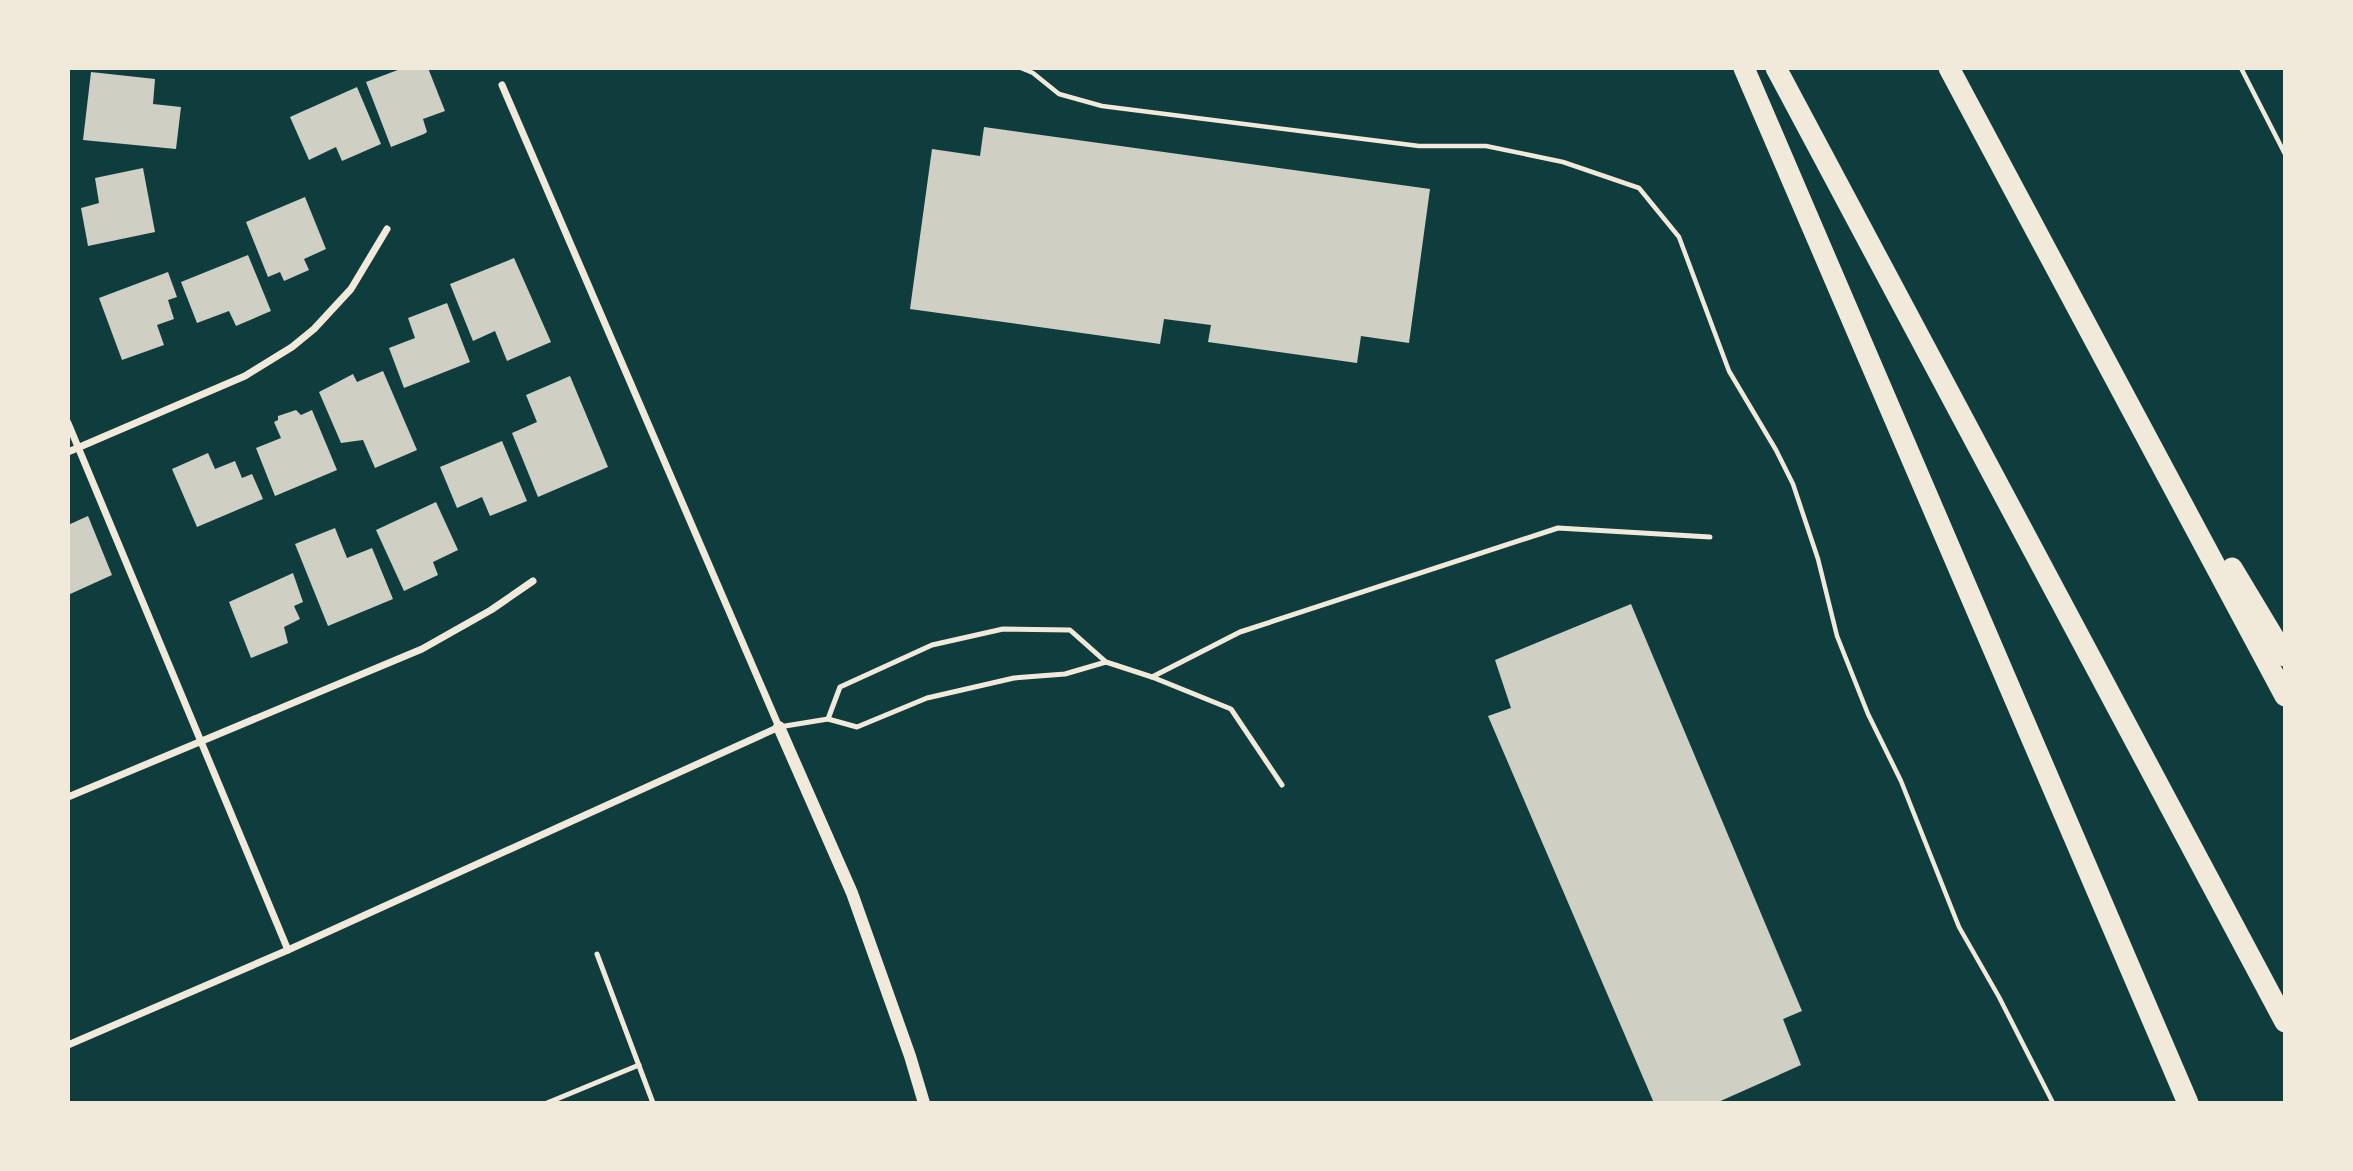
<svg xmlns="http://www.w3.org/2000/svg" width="2353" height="1171" font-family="Bitter,serif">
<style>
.building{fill:#cfcfc3}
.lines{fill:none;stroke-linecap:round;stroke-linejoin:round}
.path{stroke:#f1e9da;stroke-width:4.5}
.service{stroke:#f1e9da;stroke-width:5}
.minor{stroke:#f1e9da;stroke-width:7}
.tertiary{stroke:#f1e9da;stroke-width:12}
.motorway{stroke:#f1e9da;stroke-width:21}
</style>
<rect width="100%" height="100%" fill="#0f3d3e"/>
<g class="building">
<path d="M 403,68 L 428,68 L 445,111 L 423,119 L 427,132 L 424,134 L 391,147 L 366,82 Z"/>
<path d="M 91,72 L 155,79 L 153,104 L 181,107 L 176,149 L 83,140 Z"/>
<path d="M 357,87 L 381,144 L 342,161 L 336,147 L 309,160 L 290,117 Z"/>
<path d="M 984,127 L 1430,189 L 1409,343 L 1361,336 L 1357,363 L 1208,342 L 1211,325 L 1164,319 L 1160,344 L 910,309 L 932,149 L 980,156 Z"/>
<path d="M 143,168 L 155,232 L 88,246 L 81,208 L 99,203 L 95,178 Z"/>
<path d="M 305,197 L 326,249 L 304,259 L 309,270 L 284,281 L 280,272 L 268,277 L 246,222 Z"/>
<path d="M 248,255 L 271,311 L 236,326 L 229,311 L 197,323 L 181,282 Z"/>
<path d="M 514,258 L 551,342 L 507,361 L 495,331 L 473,341 L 450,284 Z"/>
<path d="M 168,272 L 177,297 L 168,300 L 174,319 L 157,325 L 164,345 L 122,360 L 99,298 Z"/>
<path d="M 447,303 L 470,362 L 404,388 L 389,348 L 415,338 L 408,318 Z"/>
<path d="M 383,371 L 417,450 L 375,468 L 363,440 L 341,443 L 319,392 L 353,374 L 357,382 Z"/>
<path d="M 570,376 L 608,467 L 538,497 L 512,433 L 537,422 L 526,395 Z"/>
<path d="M 296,410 L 301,415 L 312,410 L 337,470 L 275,496 L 256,448 L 281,438 L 274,422 L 278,420 L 278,416 Z"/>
<path d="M 502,441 L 527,501 L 490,516 L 482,497 L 457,508 L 440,467 Z"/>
<path d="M 208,453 L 215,469 L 235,461 L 242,478 L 252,474 L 263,499 L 197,527 L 172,469 Z"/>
<path d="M 436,502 L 458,550 L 433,562 L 438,575 L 404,591 L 376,530 Z"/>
<path d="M 88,516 L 112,575 L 68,595 L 68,525 Z"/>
<path d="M 335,528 L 347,558 L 372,548 L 393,599 L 328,626 L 295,544 Z"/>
<path d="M 293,573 L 303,602 L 294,606 L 300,619 L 284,627 L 288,643 L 251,658 L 229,602 Z"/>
<path d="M 1631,604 L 1802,1011 L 1783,1019 L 1801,1065 L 1716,1103 L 1654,1103 L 1488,716 L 1511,708 L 1495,660 Z"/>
</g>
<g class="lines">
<g class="path">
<path d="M 1021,68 L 1033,73 L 1059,94 L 1102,106 L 1419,146 L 1486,146 L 1563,162 L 1639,188 L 1679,237 L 1729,371 L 1776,450 L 1793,484 L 1818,559 L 1837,636 L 1868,714 L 1901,781 L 1959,927 L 1999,997 L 2053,1103"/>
<path d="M 2241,68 L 2285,154"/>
</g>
<g class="service">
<path d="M 1152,677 L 1240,632 L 1558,528 L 1710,537"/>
<path d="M 828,719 L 840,687 L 932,645 L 1003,629 L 1070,630 L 1106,662 L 1152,677 L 1231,709 L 1282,785"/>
<path d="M 779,727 L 828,719 L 857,727 L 927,698 L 1014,678 L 1065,674 L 1106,662"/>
<path d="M 597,954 L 653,1103"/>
<path d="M 547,1103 L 639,1065"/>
</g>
<g class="minor">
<path d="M 68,423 L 288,950"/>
<path d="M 68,452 L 245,376 L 292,347 L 314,329 L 351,289 L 387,229"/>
<path d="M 68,797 L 422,649 L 491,610 L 533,581"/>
<path d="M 68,1045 L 288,950 L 779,727 L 502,85"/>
</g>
<path class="tertiary" d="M 779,727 L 852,893 L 910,1056 L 924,1103"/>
<g class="motorway">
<path d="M 1744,68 L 2188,1103"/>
<path d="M 1776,68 L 2285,1022"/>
<path d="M 1949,68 L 2285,696"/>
<path d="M 2232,568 L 2285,656"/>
</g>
</g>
<rect width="2353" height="1171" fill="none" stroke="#f1e9da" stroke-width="140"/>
</svg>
